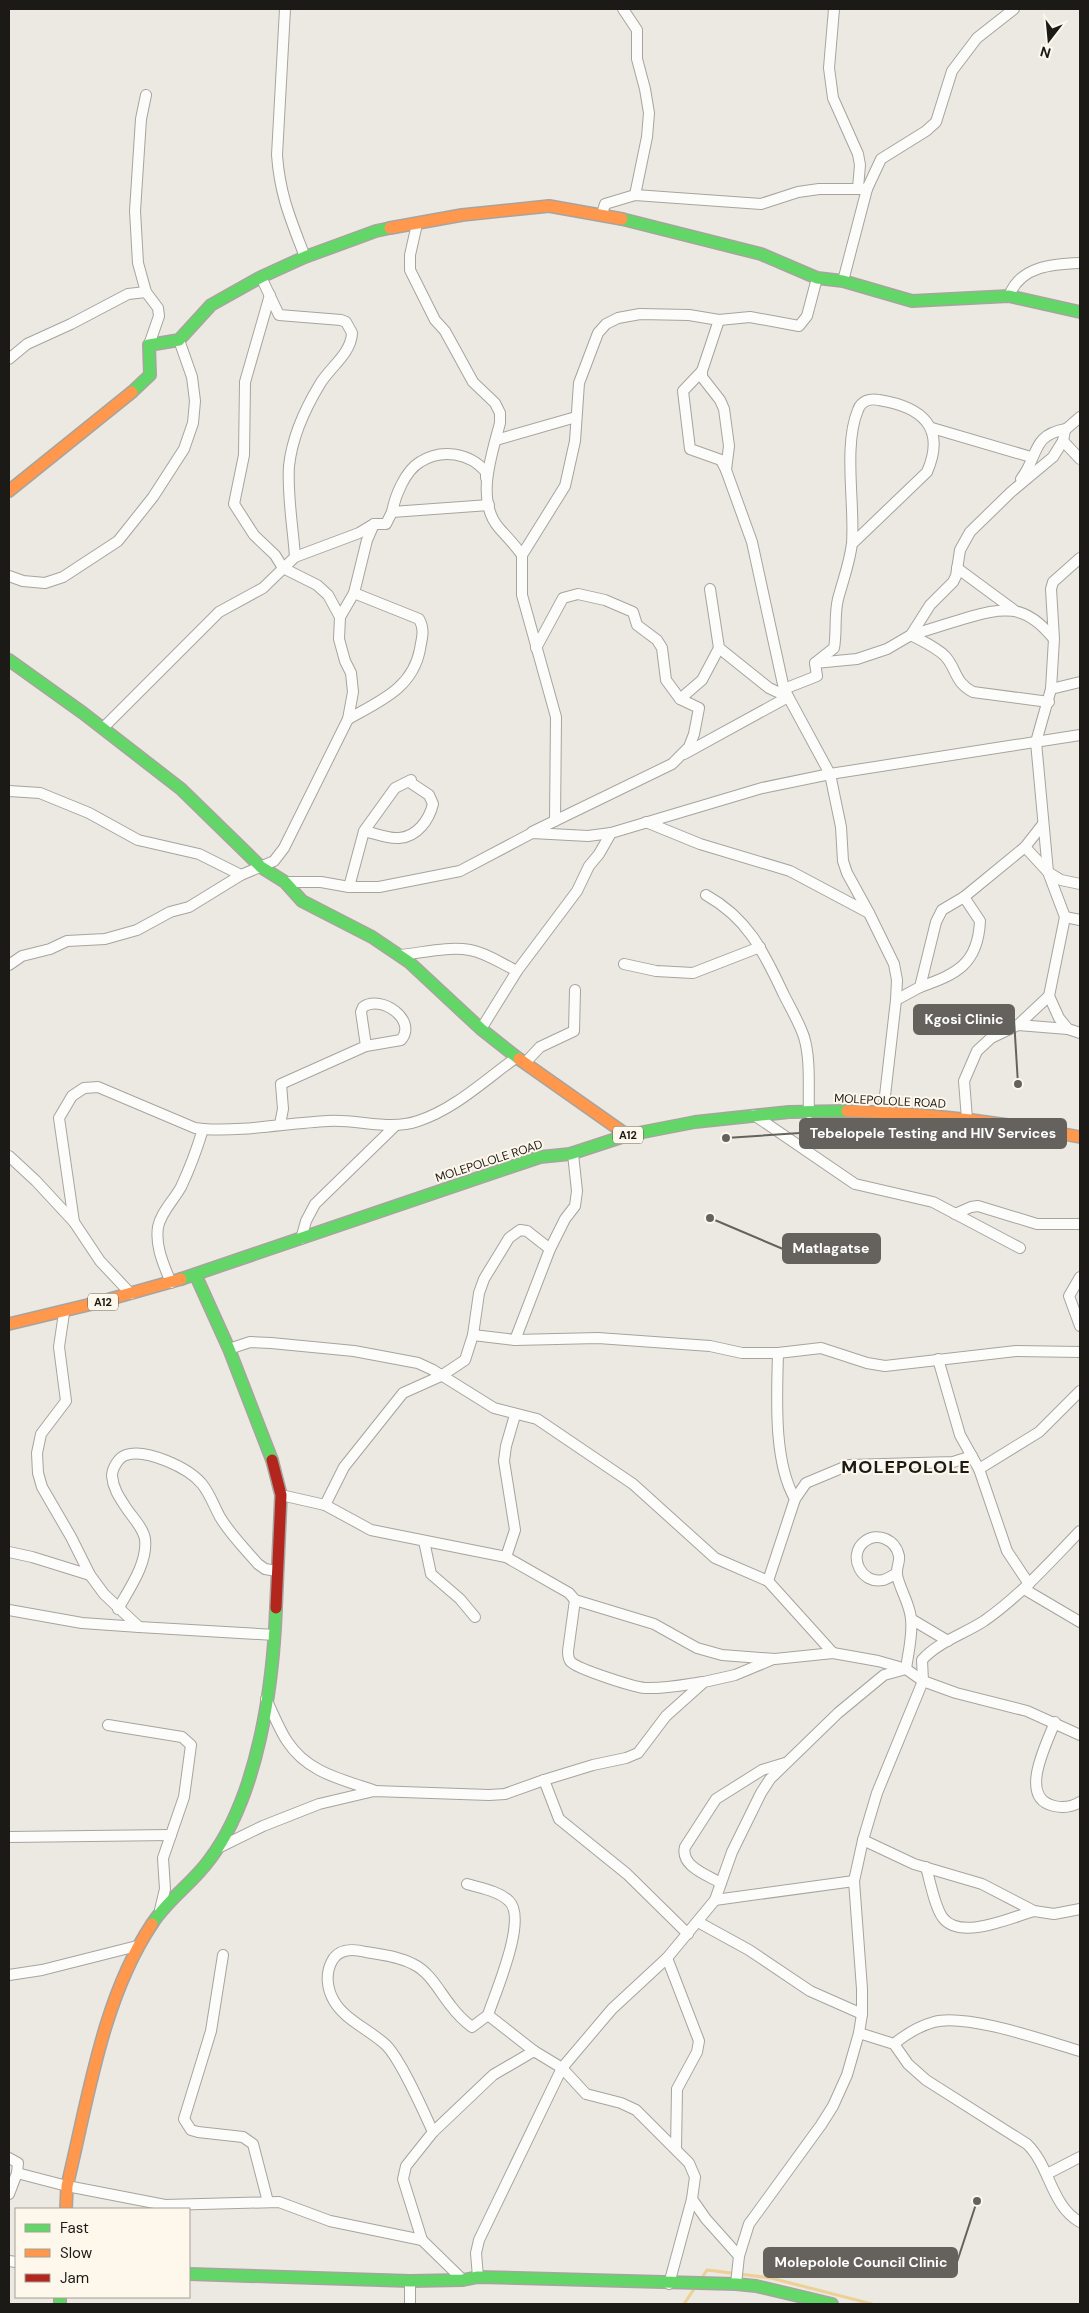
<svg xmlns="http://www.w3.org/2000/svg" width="1089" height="2313" font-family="'DM Sans',sans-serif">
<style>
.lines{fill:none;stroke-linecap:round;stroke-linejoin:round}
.stream{stroke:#ebd196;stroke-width:3}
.street-casing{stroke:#a7a49f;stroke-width:12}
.fast-casing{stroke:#a7a49f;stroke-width:14}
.slow-casing{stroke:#a7a49f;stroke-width:14}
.jam-casing{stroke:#a7a49f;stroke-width:14}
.street{stroke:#fcfcfb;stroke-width:10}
.fast{stroke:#63d668;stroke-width:11}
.slow{stroke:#ff974d;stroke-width:11}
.jam{stroke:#b3261e;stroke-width:11}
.labels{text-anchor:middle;stroke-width:4;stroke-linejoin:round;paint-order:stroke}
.shield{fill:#fef8ec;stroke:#605d56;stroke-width:1}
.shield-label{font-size:11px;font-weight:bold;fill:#1c1a16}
.street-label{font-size:12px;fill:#1c1a16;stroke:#fef8ec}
.district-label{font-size:18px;font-weight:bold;letter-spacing:1px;fill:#1c1a16;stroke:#fef8ec}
.leader{fill:none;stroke:#65625d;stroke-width:2}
.callout-dot{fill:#65625d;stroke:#fef8ec;stroke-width:2}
.callout{fill:#65625d;stroke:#65625d;stroke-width:2}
.callout-label{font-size:14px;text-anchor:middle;font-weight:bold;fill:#fff}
</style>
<rect width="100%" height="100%" fill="#ece9e2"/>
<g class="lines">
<g class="stream">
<path d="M 701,2279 L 707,2270 L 771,2278 L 872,2304"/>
<path d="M 684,2304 L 696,2286"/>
</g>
<g class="street-casing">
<g id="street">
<path d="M 285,9 L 277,155 C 280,196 291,220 305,257"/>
<path d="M 623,9 L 637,30 L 637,59 L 645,89 L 649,113 L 647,137 L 635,195"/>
<path d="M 834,9 L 829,68 L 833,98 L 858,154 L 860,165 L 858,188"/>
<path d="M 146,95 L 141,119 L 135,211 L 138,263 L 146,292 L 158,308 L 159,316 L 149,345"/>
<path d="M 602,214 L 605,204 L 635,195 L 761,204 L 798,192 L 819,189 L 867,189"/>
<path d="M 417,224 L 410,255 L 410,270 L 435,320 L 445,331 L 473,382 L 495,403 L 500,413 L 500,423 C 492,454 475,500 499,528 C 507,537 515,545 522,555"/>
<path d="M 261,277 L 279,315 L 341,320 L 346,322 L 352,333 C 351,354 330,367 320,384 C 306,407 292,438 289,466 C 287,495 293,527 295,557"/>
<path d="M 843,281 L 867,189 L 881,159 L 926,131 L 936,122 L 952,71 L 977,38 L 1014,9"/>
<path d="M 270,295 L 245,382 L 244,455 L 234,504 L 254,535 L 275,555 L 283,568 L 317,585 L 328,595 L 340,617"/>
<path d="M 1009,296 C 1020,266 1053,264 1080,263"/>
<path d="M 719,320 L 702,371 L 702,377 L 720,400 L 724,409 L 729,446 L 726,470 L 752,542 L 784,689 L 830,774 L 841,827 L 843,861 L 847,873 L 869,913 L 894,964 L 897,980 L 896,1000 L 883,1113"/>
<path d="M 9,359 L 27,344 L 71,324 L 128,294 L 146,292"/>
<path d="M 702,371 L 683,391 L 690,449 L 721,460 L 726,470"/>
<path d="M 932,428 L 1031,457"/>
<path d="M 496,440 L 576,417"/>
<path d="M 1063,441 L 1080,459"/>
<path d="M 486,478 L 486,472 C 470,453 442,448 420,462 C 405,471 395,496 392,512 L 489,505"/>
<path d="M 1021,479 C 1039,456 1031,435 1066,429 L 1065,430"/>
<path d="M 1080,558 L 1053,582 L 1051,589 L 1054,639 L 1051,689 L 1036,742 L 1048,872 L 1061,880 L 1080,884"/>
<path d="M 957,568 L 1014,610"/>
<path d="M 9,576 L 23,581 L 45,583 L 63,577 L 118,541 L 153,497 L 184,449 L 193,423 L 195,401 L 192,377 L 179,340"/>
<path d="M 710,589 L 719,648 L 769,688 L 788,697 L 784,689 L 817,676 L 815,663 L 857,659 L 887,649 L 911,635 L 930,605 L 953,582 L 956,576 L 960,550 L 970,532 L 1011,492 L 1053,457 L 1063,441 L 1065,430 L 1080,417"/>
<path d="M 911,635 C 922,641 936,647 945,656 C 957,669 954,682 973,692 L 1049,702"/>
<path d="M 911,635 C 928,630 946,624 963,619 C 1003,607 1025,603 1053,638"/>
<path d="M 536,648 L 563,598 L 578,594 L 605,600 L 633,612 L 637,625 L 657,640 L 662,648 L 666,680 L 680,699"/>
<path d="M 815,663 L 834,648 C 837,632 834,615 838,599 C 843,580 850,562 852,543 C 855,505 843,445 858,410 C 861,401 870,398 879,400 C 923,407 946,428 927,472 L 852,544"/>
<path d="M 1051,689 L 1080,682"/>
<path d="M 348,719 C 380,701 413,688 420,649 C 422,637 425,630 419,619 L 354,593"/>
<path d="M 103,728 L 219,612 L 263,588 L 295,557 L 359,533 L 374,524 L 386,524 L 392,512"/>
<path d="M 684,754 L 788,697"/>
<path d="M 9,791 L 40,793 L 89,813 L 138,840 L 199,854 L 241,875"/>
<path d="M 555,821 L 556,717 L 522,595 L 522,555 L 565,486 L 575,441 L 579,383 L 598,333 L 606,324 L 618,318 L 640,314 L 689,315 L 719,320 L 750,317 L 799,326 L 807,316 L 817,278"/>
<path d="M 646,822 L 700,844 L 790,871 L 869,913"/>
<path d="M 532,832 L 672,764 L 689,747 L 694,734 L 699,708 L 680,699 L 702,680 L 719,648"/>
<path d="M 1025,847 L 1048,872 L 1065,917 L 1049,996 L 1059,1018 L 1068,1029 L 1080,1033"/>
<path d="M 285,882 L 321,882 L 349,887 L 379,887 L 460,871 L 532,833 L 588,836 L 611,833 L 762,788 L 830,774 L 1080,735"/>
<path d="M 349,887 L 364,831 L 395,788 L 411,780 L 411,783 L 429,795 L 433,804 C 429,820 417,837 399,838 C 388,839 374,833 364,831"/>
<path d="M 706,895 C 749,919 764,953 784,995 C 791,1009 799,1022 804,1037 C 811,1060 808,1089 809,1113"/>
<path d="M 1065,917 L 1080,920"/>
<path d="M 400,955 C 422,953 448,946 470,950 C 487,953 502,964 517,971"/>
<path d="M 624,964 L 656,971 L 693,973 L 760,947"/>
<path d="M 9,965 L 22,956 L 50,949 L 67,941 L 105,939 L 137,930 L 170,912 L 189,907 L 241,875 L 274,861 L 284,848 L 348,719 L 353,692 L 351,673 L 345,661 L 339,639 L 340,617 L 354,593 L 367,540 L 374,524"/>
<path d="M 920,987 C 957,974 978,964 980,921 L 964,897"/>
<path d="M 896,1000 L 920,987 L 936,922 L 942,910 L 964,897 L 1025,847 L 1043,824"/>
<path d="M 1018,1025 L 1068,1029"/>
<path d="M 481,1029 L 517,971 L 577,891 L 589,866 L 599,854 L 611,833"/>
<path d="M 525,1063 L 540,1047 L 574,1031 L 575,990"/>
<path d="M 754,1115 L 855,1184 L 933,1202 L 1020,1248"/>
<path d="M 967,1119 L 964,1081 L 977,1051 L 991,1038 L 1018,1025 L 1049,996"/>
<path d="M 280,1124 L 283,1109 L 281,1084 L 366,1046 L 401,1040 C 418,1020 381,994 363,1007 L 361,1012 L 366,1046"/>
<path d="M 203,1129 C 243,1132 287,1123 328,1121 C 359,1119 389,1131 418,1121 C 455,1109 486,1079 517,1057"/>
<path d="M 9,1156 L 36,1181 L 74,1222 L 100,1261 L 131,1294"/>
<path d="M 955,1214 L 971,1207 L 978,1206 L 1037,1224 L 1080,1224"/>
<path d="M 74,1222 L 59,1118 L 72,1096 L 84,1088 L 98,1087 L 195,1128 L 203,1129 C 197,1149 190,1168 181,1187 C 174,1200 161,1212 158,1227 C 155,1247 164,1265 171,1283"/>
<path d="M 301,1239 L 306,1221 L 315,1204 L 394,1127"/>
<path d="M 1080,1277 L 1069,1296 L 1080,1326"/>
<path d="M 64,1313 L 59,1347 L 66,1401 L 41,1434 L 37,1453 L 38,1473 L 42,1487 L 71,1537 L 90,1575 L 104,1594 L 139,1627 L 275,1635"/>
<path d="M 473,1335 L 479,1293 L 484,1279 L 509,1238 L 520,1230 L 527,1231 L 550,1249"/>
<path d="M 515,1340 L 550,1249 L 565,1219 L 575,1206 L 577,1191 L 573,1154"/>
<path d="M 229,1349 L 250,1342 L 271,1343 L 354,1351 L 418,1363 L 433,1370 L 494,1408 L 537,1419 L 633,1484 L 715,1558 L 768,1581 L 833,1653"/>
<path d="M 778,1353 C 777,1396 773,1461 795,1499"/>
<path d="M 938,1359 L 960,1435 L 979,1469 L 1007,1551 L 1029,1584"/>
<path d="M 979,1469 L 1039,1432 L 1080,1391"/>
<path d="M 281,1495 L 325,1505 L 344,1467 L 403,1393 L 441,1376 L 465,1360 L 473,1335 L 515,1340 L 598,1338 L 710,1346 L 742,1353 L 778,1353 L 821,1348 L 867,1363 L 885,1366 L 1016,1351 L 1080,1352"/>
<path d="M 325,1505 L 371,1530 L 506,1557 L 569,1593 L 575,1600 L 654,1624 L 697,1648 L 722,1655 L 775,1659 L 833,1653 L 878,1661 L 906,1669 L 923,1681 L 956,1693 L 1027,1711 L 1080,1735"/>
<path d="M 424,1541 L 431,1574 L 460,1599 L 475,1617"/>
<path d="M 9,1552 L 32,1557 L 90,1575"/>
<path d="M 506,1557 L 515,1530 L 504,1461 L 506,1446 L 515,1415"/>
<path d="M 768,1581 L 795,1499 L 806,1483 L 849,1465 L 953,1462 L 972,1456"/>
<path d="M 1024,1589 L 1080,1622"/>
<path d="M 575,1600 L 568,1651 C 568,1655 568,1659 571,1662 C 578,1669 633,1687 645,1688 C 664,1689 683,1685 703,1682"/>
<path d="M 118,1609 C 129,1589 148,1563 145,1539 C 143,1527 131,1516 125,1506 C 119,1497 113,1488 112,1476 C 112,1468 119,1457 126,1455 C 146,1448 189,1468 202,1484 C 210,1494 214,1506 220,1517 C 230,1534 245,1549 258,1564 L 265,1569 L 277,1571"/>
<path d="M 9,1610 L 82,1623 L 139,1627"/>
<path d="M 911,1619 L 948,1641"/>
<path d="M 266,1699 C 273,1713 279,1729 287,1741 C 307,1772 340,1779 373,1790"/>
<path d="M 1055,1722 C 1046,1745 1018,1798 1054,1806 C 1063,1808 1072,1807 1080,1802"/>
<path d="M 108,1725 L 182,1737 L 191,1745 L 184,1797 L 163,1858 L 165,1889 L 160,1910"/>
<path d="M 544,1780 L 559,1819 L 627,1874 L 688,1934"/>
<path d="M 9,1837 L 171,1835"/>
<path d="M 863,1840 L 914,1864 L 982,1884 L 1034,1911 L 1054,1914 L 1080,1909"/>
<path d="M 218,1848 L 263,1826 L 319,1804 L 374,1791 L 489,1795 L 505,1794 L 544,1780 L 593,1765 L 626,1758 L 638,1753 L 666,1716 L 704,1682 L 735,1675 L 771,1660"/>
<path d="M 926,1867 C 930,1881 935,1908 943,1918 C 961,1941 1012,1917 1034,1911"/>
<path d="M 721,1883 C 707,1875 680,1866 685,1847 L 716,1799 L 762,1770 L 785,1763"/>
<path d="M 467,1884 C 480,1888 499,1891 509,1901 C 528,1919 495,1993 488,2015"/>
<path d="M 715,1900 L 732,1852 L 761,1793 L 770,1779 L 838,1713 L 884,1675 L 906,1669 C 908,1653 913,1635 911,1619 C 910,1604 900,1590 897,1575 C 896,1568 900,1562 899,1556 C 896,1540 877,1531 864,1542 C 847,1556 862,1585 883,1580 C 888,1579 893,1575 897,1573"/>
<path d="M 698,1922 L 749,1950 L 810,1991 L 862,2014"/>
<path d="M 223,1955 L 211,2031 L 184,2119 L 191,2130 L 198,2132 L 243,2137 L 253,2144 L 268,2202"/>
<path d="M 667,1958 L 699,2041 L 697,2052 L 677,2089 L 676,2149"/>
<path d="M 9,1975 L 42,1970 L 137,1946"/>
<path d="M 859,2033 L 894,2044 L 908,2064 L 926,2080 L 1027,2144 C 1050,2166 1051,2206 1080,2222"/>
<path d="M 894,2044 C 906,2034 919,2026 934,2022 C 966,2013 1046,2041 1080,2051"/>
<path d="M 433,2132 L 493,2075 L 534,2051 L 562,2068 L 612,2009 L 667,1958 L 715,1900 L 854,1881"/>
<path d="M 9,2158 L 18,2163 L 17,2173 L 67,2186 L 165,2205 L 279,2202 L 330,2221 L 422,2240 L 463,2280"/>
<path d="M 1047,2174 L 1080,2157"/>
<path d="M 9,2194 L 17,2173"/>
<path d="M 422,2240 L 403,2179 L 406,2166 L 433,2132 C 423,2110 401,2060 386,2045 C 370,2030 345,2020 334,2001 C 327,1989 325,1974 332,1961 C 339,1948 353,1949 366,1952 C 382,1955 398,1956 413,1964 C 430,1972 439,1991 451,2006 C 457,2014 464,2021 472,2027 L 488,2015 L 534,2051"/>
<path d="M 9,2261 L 16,2262"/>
<path d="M 478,2277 L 476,2253 L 479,2240 L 562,2068 L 586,2094 L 621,2103 L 636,2110 L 689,2163 L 695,2177 L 692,2199 L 706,2219 L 739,2256"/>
<path d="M 669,2284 L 692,2199"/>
<path d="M 736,2284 L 739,2256 L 749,2224 L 821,2125 L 833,2106 L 847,2075 L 859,2033 L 862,2014 L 862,1989 L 854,1881 L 863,1840 L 877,1793 L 923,1681 L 922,1660 C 938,1642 964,1634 984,1621 C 1020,1596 1050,1562 1080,1531"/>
<path d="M 410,2304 L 410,2281"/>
</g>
</g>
<g class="fast-casing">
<g id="fast">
<path d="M 622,219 L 761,254 L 817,278 L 843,281 L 912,301 L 1009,296 L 1080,312"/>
<path d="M 132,392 L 150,375 L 149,345 L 179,340 L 211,305 L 261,277 L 305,257 L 376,231 L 390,228"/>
<path d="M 9,660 L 83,713 L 181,789 L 261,867 L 285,882 L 302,901 L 372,937 L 409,962 L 481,1029 L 519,1059"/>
<path d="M 196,1276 L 229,1349 L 272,1460"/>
<path d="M 181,1279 L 540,1157 L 570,1154 L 628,1135 L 695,1122 L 789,1112 L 847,1111"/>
<path d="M 152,1924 C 168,1899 193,1883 210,1859 C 258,1795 273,1687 276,1608"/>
<path d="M 189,2274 L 410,2281 L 463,2280 L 478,2277 L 736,2284 L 756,2286 L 832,2304"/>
<path d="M 60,2297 L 60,2304"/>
</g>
</g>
<g class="slow-casing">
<g id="slow">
<path d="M 390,228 L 462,215 L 549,206 L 622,219"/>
<path d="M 9,491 L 132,392"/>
<path d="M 519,1059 L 627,1135"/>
<path d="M 847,1111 C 926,1113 1003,1122 1080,1137"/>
<path d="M 9,1324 L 96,1303 L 181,1279"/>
<path d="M 66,2209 L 67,2186 C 88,2100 102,1999 152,1924"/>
</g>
</g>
<g class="jam-casing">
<path id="jam" d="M 272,1460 L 281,1495 L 276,1608"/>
</g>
<use href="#street" class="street"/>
<use href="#fast" class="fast"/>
<use href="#slow" class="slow"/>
<use href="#jam" class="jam"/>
</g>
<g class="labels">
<g class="shield">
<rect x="613" y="1126.5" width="30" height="17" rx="4"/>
<rect x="88" y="1293.5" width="30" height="17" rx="4"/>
</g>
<g class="shield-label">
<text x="628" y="1139">A12</text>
<text x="103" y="1306">A12</text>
</g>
<g class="street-label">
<text transform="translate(890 1101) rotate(3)" y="4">MOLEPOLOLE ROAD</text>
<text transform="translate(489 1161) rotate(-18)" y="4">MOLEPOLOLE ROAD</text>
</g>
<g class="district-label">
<text x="906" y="1473">MOLEPOLOLE</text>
</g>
</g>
<path class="leader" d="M1018 1084L1014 1019M726 1138L800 1133M710 1218L783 1249M977 2201L957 2262"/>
<g class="callout-dot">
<circle cx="1018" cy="1084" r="5"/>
<circle cx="726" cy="1138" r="5"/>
<circle cx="710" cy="1218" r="5"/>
<circle cx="977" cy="2201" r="5"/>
</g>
<g class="callout">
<rect x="914" y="1005" width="100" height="29" rx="5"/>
<rect x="800" y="1119" width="266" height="29" rx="5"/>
<rect x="783" y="1234" width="97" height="29" rx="5"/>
<rect x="764" y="2248" width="193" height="29" rx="5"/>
</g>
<g class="callout-label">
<text x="964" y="1024">Kgosi Clinic</text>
<text x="933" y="1138">Tebelopele Testing and HIV Services</text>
<text x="831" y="1253">Matlagatse</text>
<text x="861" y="2267">Molepolole Council Clinic</text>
</g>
<rect width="1089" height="2313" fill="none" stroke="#1c1a16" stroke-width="20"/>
<rect x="15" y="2208" width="175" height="90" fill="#fef8ec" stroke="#a49f96"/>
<rect x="25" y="2224" width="25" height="8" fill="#63d668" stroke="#a49f96"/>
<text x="60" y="2233" font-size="15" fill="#1c1a16">Fast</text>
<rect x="25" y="2249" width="25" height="8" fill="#ff974d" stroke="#a49f96"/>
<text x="60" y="2258" font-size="15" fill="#1c1a16">Slow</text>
<rect x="25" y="2274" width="25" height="8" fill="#b3261e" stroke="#a49f96"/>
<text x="60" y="2283" font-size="15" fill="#1c1a16">Jam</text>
<g transform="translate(1049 40) rotate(196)" stroke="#fef8ec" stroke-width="4" paint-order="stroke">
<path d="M0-4L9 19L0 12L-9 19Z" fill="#1c1a16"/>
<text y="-8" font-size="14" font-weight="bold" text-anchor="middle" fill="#1c1a16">N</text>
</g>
</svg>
